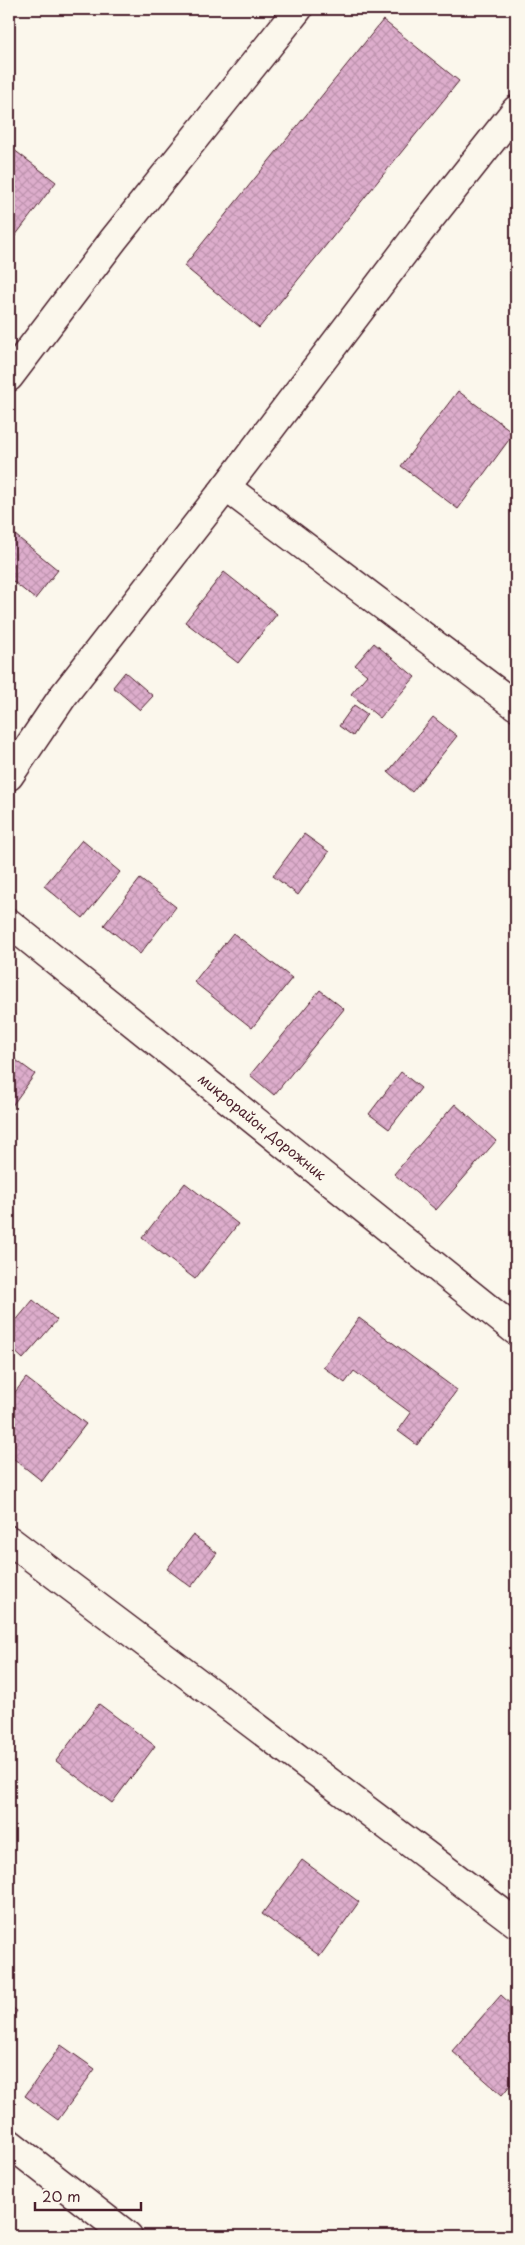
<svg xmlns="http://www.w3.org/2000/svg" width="525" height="2245" font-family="'Playpen Sans',sans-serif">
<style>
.building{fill:url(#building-cross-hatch);stroke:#4a1f2b}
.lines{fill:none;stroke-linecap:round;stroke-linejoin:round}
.minor-casing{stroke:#4a1f2b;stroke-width:31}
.minor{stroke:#fbf7ec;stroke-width:28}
.labels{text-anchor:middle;stroke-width:4;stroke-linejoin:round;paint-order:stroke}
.street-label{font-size:14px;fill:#4a1f2b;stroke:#fbf7ec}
</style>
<defs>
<pattern id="building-cross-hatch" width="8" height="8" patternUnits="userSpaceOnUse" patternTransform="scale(1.25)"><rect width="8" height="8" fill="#ddadcc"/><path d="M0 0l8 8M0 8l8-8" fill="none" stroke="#bf94af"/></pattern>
</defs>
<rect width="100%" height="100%" fill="#fbf7ec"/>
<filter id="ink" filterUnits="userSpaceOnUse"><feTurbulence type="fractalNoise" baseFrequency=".02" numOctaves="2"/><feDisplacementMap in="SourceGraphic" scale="10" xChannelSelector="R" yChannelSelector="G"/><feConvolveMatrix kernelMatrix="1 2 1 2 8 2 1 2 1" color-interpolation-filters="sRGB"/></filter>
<g filter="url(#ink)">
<g class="building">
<path d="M 383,20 L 459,81 L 259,328 L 184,266 Z"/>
<path d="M 9,146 L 56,182 L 9,244 Z"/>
<path d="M 458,391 L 514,433 L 458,509 L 401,466 Z"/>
<path d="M 9,530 L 58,570 L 35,599 L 9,578 Z"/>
<path d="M 224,572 L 277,614 L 238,663 L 185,622 Z"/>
<path d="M 374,643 L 415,677 L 380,718 L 351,694 L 367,675 L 355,665 Z"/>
<path d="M 125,672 L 153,696 L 140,710 L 113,687 Z"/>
<path d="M 354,705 L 367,714 L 353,736 L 339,726 Z"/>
<path d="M 433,717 L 457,736 L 412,792 L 388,772 Z"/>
<path d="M 304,834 L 329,852 L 298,895 L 273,876 Z"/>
<path d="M 82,840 L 120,872 L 83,918 L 44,886 Z"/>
<path d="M 140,879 L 176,907 L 140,954 L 104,925 Z"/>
<path d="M 233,933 L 292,978 L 252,1028 L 194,982 Z"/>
<path d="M 320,990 L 344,1009 L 274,1095 L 250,1075 Z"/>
<path d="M 9,1055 L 35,1074 L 9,1110 Z"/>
<path d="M 401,1072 L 421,1088 L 389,1129 L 369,1114 Z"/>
<path d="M 455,1104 L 496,1141 L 436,1210 L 394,1174 Z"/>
<path d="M 185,1183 L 238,1224 L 195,1279 L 142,1238 Z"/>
<path d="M 33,1300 L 57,1320 L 23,1359 L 9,1346 L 9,1329 Z"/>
<path d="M 359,1318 L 457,1390 L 417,1445 L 398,1431 L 411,1413 L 354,1371 L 345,1383 L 323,1367 Z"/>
<path d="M 26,1378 L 86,1424 L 42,1481 L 9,1455 L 9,1400 Z"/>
<path d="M 193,1535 L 217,1553 L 191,1587 L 167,1569 Z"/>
<path d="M 99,1704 L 155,1746 L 112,1803 L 56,1761 Z"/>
<path d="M 302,1860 L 359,1902 L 320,1956 L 262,1914 Z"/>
<path d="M 501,1995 L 516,2009 L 516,2078 L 502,2095 L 452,2051 Z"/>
<path d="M 9,2005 L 17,2011 L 9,2022 Z"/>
<path d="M 61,2045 L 95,2069 L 58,2120 L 25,2096 Z"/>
</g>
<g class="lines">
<g class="minor-casing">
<g id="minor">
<path d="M 9,377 L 114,239 L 298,9"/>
<path d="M 226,487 L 516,706"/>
<path d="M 9,776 L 63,696 L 226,487 L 420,231 L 516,110"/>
<path d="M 9,923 L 516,1331"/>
<path d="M 9,1540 L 516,1923"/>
<path d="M 9,2143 L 128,2236"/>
</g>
</g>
<use href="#minor" class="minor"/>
</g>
</g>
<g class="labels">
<g class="street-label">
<text transform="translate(262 1127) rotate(39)" y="5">микрорайон Дорожник</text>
</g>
</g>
<rect width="525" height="2245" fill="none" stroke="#fbf7ec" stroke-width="30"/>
<rect x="15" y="15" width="495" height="2215" fill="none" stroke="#4a1f2b" stroke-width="2" filter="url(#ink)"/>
<path d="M35 2202v8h106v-8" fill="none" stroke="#4a1f2b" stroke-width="2.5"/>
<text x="42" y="2202" font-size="15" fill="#4a1f2b" stroke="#fbf7ec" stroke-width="4" paint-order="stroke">20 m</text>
</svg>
